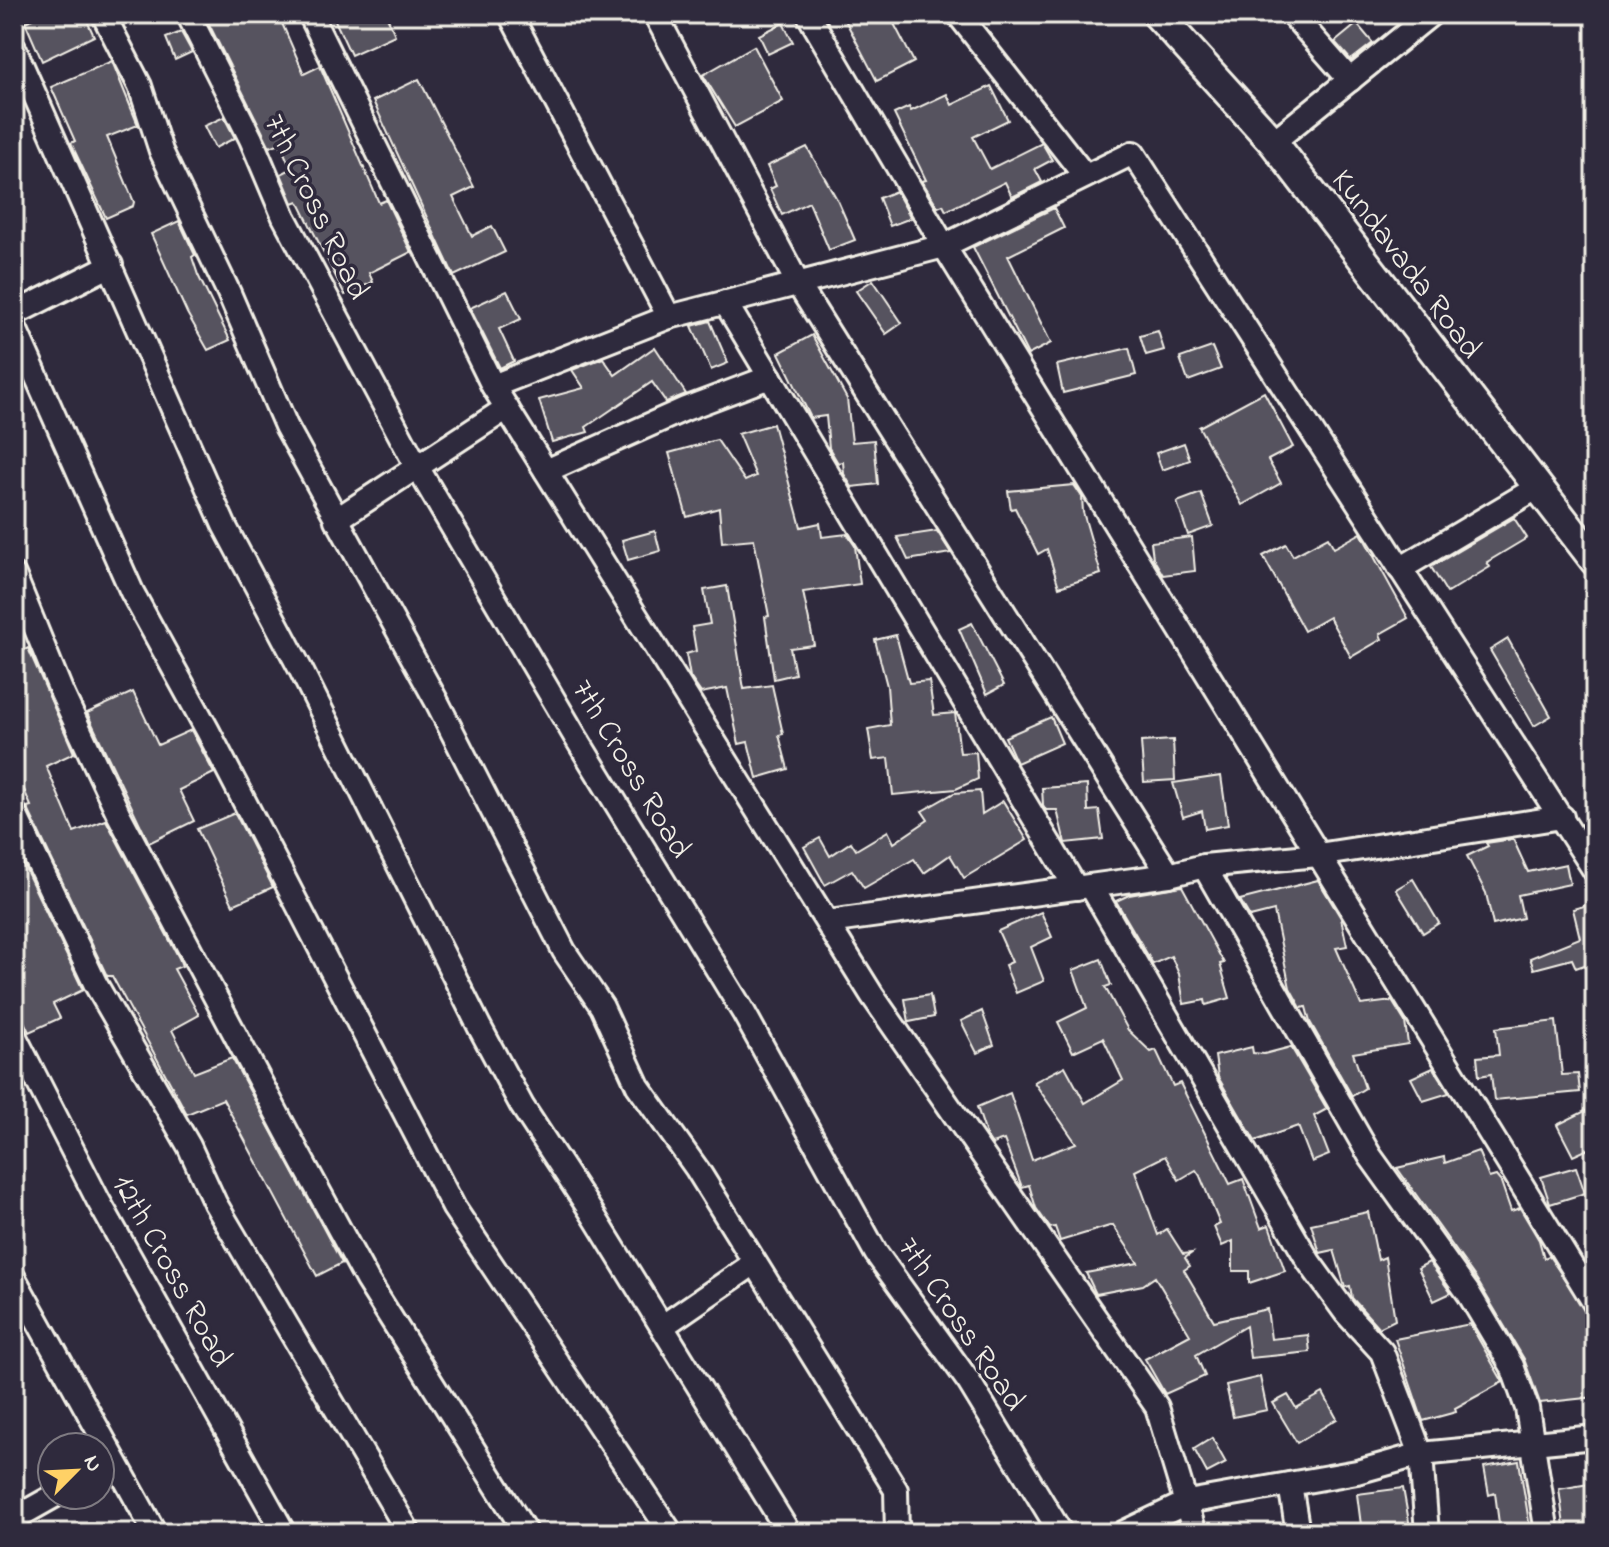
<svg xmlns="http://www.w3.org/2000/svg" width="1609" height="1547" font-family="'Indie Flower',sans-serif">
<style>
.building{fill:#56525f;stroke:#f4f1e8;stroke-width:2}
.lines{fill:none;stroke-linecap:round;stroke-linejoin:round}
.minor-casing{stroke:#f4f1e8;stroke-width:28}
.tertiary-casing{stroke:#f4f1e8;stroke-width:34}
.minor{stroke:#2f2a3d;stroke-width:22}
.tertiary{stroke:#2f2a3d;stroke-width:28}
.labels{text-anchor:middle;stroke-width:7;stroke-linejoin:round;paint-order:stroke}
.street-label{font-size:32px;fill:#f4f1e8;stroke:#2f2a3d}
</style>
<rect width="100%" height="100%" fill="#2f2a3d"/>
<filter id="ink" filterUnits="userSpaceOnUse"><feTurbulence type="fractalNoise" baseFrequency=".0125" numOctaves="2"/><feDisplacementMap in="SourceGraphic" scale="16" xChannelSelector="R" yChannelSelector="G"/><feConvolveMatrix kernelMatrix="1 2 1 2 8 2 1 2 1" color-interpolation-filters="sRGB"/></filter>
<g filter="url(#ink)">
<g class="building">
<path d="M 44,14 L 84,14 L 94,36 L 42,61 L 25,22 Z"/>
<path d="M 204,14 L 278,14 L 304,74 L 320,66 L 379,203 L 386,200 L 411,252 L 369,273 L 373,282 L 345,295 L 298,201 L 293,203 L 281,174 L 291,169 L 280,143 L 270,147 Z"/>
<path d="M 332,14 L 386,14 L 395,35 L 351,55 Z"/>
<path d="M 842,14 L 889,14 L 914,62 L 877,81 Z"/>
<path d="M 783,23 L 793,42 L 768,54 L 759,35 Z"/>
<path d="M 1357,24 L 1373,43 L 1351,60 L 1335,42 Z"/>
<path d="M 181,32 L 192,52 L 175,60 L 166,38 Z"/>
<path d="M 754,46 L 783,101 L 735,127 L 703,75 Z"/>
<path d="M 112,61 L 138,125 L 107,137 L 134,202 L 133,206 L 106,218 L 71,143 L 75,141 L 51,87 Z"/>
<path d="M 419,79 L 474,187 L 453,197 L 472,236 L 492,226 L 505,252 L 454,276 L 373,101 Z"/>
<path d="M 991,86 L 1008,120 L 973,137 L 990,169 L 1042,143 L 1052,160 L 1035,169 L 1042,182 L 1012,197 L 1005,182 L 946,211 L 943,205 L 938,207 L 922,181 L 926,180 L 894,114 L 909,107 L 911,111 L 947,94 L 952,105 Z"/>
<path d="M 224,117 L 235,138 L 215,148 L 204,126 Z"/>
<path d="M 807,147 L 838,201 L 855,240 L 829,250 L 809,202 L 782,215 L 770,189 L 776,186 L 767,166 Z"/>
<path d="M 896,191 L 911,218 L 890,226 L 879,198 Z"/>
<path d="M 1054,208 L 1064,228 L 1008,256 L 1051,343 L 1028,355 L 973,247 Z"/>
<path d="M 179,221 L 195,255 L 192,257 L 198,275 L 230,340 L 208,350 L 187,313 L 151,234 Z"/>
<path d="M 873,280 L 902,323 L 886,334 L 856,291 Z"/>
<path d="M 507,291 L 521,319 L 499,329 L 514,361 L 500,368 L 470,308 Z"/>
<path d="M 710,321 L 728,363 L 711,370 L 692,326 Z"/>
<path d="M 1158,331 L 1164,350 L 1146,355 L 1140,336 Z"/>
<path d="M 812,335 L 847,399 L 852,442 L 874,440 L 878,484 L 852,487 L 844,474 L 843,462 L 838,463 L 829,448 L 826,416 L 811,418 L 779,353 Z"/>
<path d="M 655,347 L 686,394 L 666,402 L 652,382 L 586,427 L 588,432 L 552,442 L 539,400 L 584,388 L 572,370 L 603,358 L 615,375 Z"/>
<path d="M 1212,347 L 1221,369 L 1188,381 L 1180,358 Z"/>
<path d="M 1129,348 L 1136,375 L 1063,393 L 1057,365 Z"/>
<path d="M 1264,392 L 1293,447 L 1268,460 L 1281,483 L 1242,505 L 1199,427 Z"/>
<path d="M 773,424 L 801,527 L 820,523 L 822,537 L 847,534 L 855,546 L 860,584 L 803,592 L 814,645 L 790,648 L 795,674 L 774,679 L 765,617 L 769,616 L 754,539 L 722,542 L 719,508 L 687,517 L 669,453 L 717,440 L 745,481 L 756,476 L 738,434 Z"/>
<path d="M 1184,443 L 1190,460 L 1162,470 L 1156,453 Z"/>
<path d="M 1074,485 L 1082,497 L 1083,512 L 1101,574 L 1059,587 L 1047,549 L 1038,554 L 1015,508 L 1011,509 L 1008,491 Z"/>
<path d="M 1201,493 L 1213,526 L 1188,535 L 1177,502 Z"/>
<path d="M 1514,518 L 1527,538 L 1487,562 L 1490,567 L 1447,593 L 1431,567 Z"/>
<path d="M 655,531 L 660,551 L 628,560 L 622,540 Z"/>
<path d="M 937,531 L 951,553 L 908,560 L 897,537 Z"/>
<path d="M 1361,533 L 1408,618 L 1380,634 L 1382,639 L 1351,657 L 1329,617 L 1304,631 L 1263,556 L 1286,544 L 1293,556 L 1328,537 L 1334,548 Z"/>
<path d="M 1192,537 L 1195,571 L 1163,575 L 1153,558 L 1151,542 Z"/>
<path d="M 727,586 L 744,689 L 772,685 L 783,734 L 779,735 L 788,769 L 757,778 L 748,742 L 739,744 L 727,688 L 701,693 L 690,677 L 686,654 L 696,651 L 692,627 L 710,624 L 704,590 Z"/>
<path d="M 972,623 L 1004,685 L 987,694 L 959,629 Z"/>
<path d="M 896,635 L 909,683 L 929,681 L 934,715 L 955,713 L 960,753 L 976,752 L 978,779 L 956,789 L 893,795 L 889,758 L 873,760 L 868,729 L 890,725 L 887,686 L 875,640 Z"/>
<path d="M 1508,639 L 1551,716 L 1534,726 L 1490,650 Z"/>
<path d="M 28,648 L 74,753 L 46,766 L 74,832 L 106,820 L 179,958 L 182,966 L 174,969 L 199,1015 L 172,1030 L 194,1073 L 232,1058 L 342,1263 L 317,1276 L 223,1099 L 187,1114 L 112,976 L 107,976 L 27,807 L 31,806 L 14,766 L 14,655 Z"/>
<path d="M 133,692 L 158,745 L 191,730 L 214,773 L 179,790 L 194,821 L 149,843 L 87,713 Z"/>
<path d="M 1051,717 L 1062,743 L 1017,763 L 1005,737 Z"/>
<path d="M 1173,740 L 1175,780 L 1144,782 L 1141,742 Z"/>
<path d="M 1221,776 L 1228,825 L 1205,829 L 1202,811 L 1183,817 L 1173,783 Z"/>
<path d="M 1087,785 L 1088,811 L 1099,810 L 1103,839 L 1065,843 L 1057,810 L 1046,810 L 1043,805 L 1042,788 Z"/>
<path d="M 980,791 L 982,814 L 1003,801 L 1027,840 L 964,878 L 950,855 L 924,873 L 914,859 L 864,888 L 852,870 L 825,885 L 804,847 L 820,838 L 830,856 L 851,842 L 856,850 L 888,831 L 894,843 L 928,820 L 922,811 L 954,793 Z"/>
<path d="M 235,813 L 273,887 L 233,905 L 197,829 Z"/>
<path d="M 1513,839 L 1528,872 L 1566,864 L 1570,884 L 1518,895 L 1523,918 L 1493,925 L 1486,893 L 1467,856 L 1488,846 L 1486,843 Z"/>
<path d="M 14,845 L 83,990 L 53,1004 L 60,1018 L 29,1032 L 14,1000 Z"/>
<path d="M 1413,879 L 1439,923 L 1423,933 L 1396,889 Z"/>
<path d="M 1318,880 L 1341,918 L 1347,946 L 1336,948 L 1361,1005 L 1392,1001 L 1405,1022 L 1408,1044 L 1353,1053 L 1365,1088 L 1352,1096 L 1310,1022 L 1306,1007 L 1301,1008 L 1290,988 L 1274,911 L 1250,917 L 1240,900 Z"/>
<path d="M 1182,886 L 1224,963 L 1220,964 L 1230,998 L 1206,1005 L 1205,1000 L 1184,1004 L 1179,974 L 1171,956 L 1153,964 L 1116,901 L 1129,895 Z"/>
<path d="M 1595,903 L 1595,968 L 1589,969 L 1587,964 L 1576,968 L 1572,959 L 1534,969 L 1530,958 L 1580,938 L 1573,909 Z"/>
<path d="M 1041,912 L 1052,937 L 1031,947 L 1044,981 L 1016,993 L 1005,965 L 1012,962 L 998,931 Z"/>
<path d="M 1101,959 L 1111,985 L 1105,987 L 1128,1030 L 1151,1052 L 1156,1050 L 1173,1086 L 1180,1083 L 1230,1184 L 1243,1179 L 1261,1228 L 1269,1225 L 1285,1271 L 1249,1283 L 1249,1271 L 1233,1271 L 1233,1241 L 1222,1246 L 1214,1227 L 1220,1224 L 1200,1176 L 1196,1170 L 1179,1180 L 1165,1156 L 1135,1171 L 1158,1235 L 1167,1229 L 1183,1254 L 1192,1253 L 1185,1258 L 1190,1266 L 1184,1270 L 1214,1321 L 1267,1309 L 1271,1339 L 1308,1335 L 1310,1352 L 1250,1358 L 1246,1326 L 1196,1355 L 1205,1376 L 1165,1394 L 1145,1359 L 1190,1335 L 1155,1277 L 1143,1285 L 1096,1294 L 1086,1273 L 1138,1263 L 1113,1225 L 1060,1241 L 1055,1227 L 1050,1228 L 1036,1208 L 1029,1185 L 1022,1187 L 1004,1140 L 992,1144 L 987,1137 L 977,1107 L 1010,1093 L 1032,1160 L 1076,1143 L 1034,1082 L 1065,1066 L 1085,1103 L 1123,1080 L 1103,1038 L 1073,1052 L 1058,1022 L 1087,1008 L 1073,970 Z"/>
<path d="M 930,995 L 934,1017 L 909,1022 L 905,999 Z"/>
<path d="M 982,1011 L 994,1045 L 977,1053 L 961,1021 Z"/>
<path d="M 1556,1021 L 1562,1075 L 1578,1074 L 1580,1092 L 1494,1100 L 1491,1074 L 1479,1076 L 1477,1057 L 1499,1055 L 1496,1028 Z"/>
<path d="M 1252,1047 L 1253,1053 L 1264,1054 L 1291,1047 L 1327,1109 L 1314,1116 L 1329,1155 L 1312,1162 L 1298,1126 L 1255,1141 L 1218,1077 L 1215,1056 Z"/>
<path d="M 1433,1068 L 1449,1093 L 1423,1101 L 1411,1078 Z"/>
<path d="M 1595,1106 L 1595,1146 L 1573,1156 L 1557,1125 Z"/>
<path d="M 1478,1151 L 1489,1178 L 1496,1176 L 1501,1182 L 1511,1211 L 1520,1208 L 1539,1240 L 1544,1258 L 1549,1256 L 1595,1324 L 1595,1397 L 1540,1403 L 1524,1359 L 1477,1280 L 1397,1168 L 1444,1157 L 1445,1163 Z"/>
<path d="M 1576,1167 L 1585,1193 L 1550,1204 L 1541,1177 Z"/>
<path d="M 1368,1212 L 1378,1260 L 1385,1257 L 1395,1320 L 1379,1328 L 1352,1298 L 1350,1286 L 1345,1287 L 1334,1250 L 1320,1253 L 1311,1224 Z"/>
<path d="M 1429,1262 L 1451,1293 L 1434,1301 L 1418,1268 Z"/>
<path d="M 1470,1324 L 1503,1382 L 1455,1408 L 1456,1412 L 1423,1421 L 1395,1339 Z"/>
<path d="M 1260,1377 L 1267,1410 L 1233,1417 L 1226,1385 Z"/>
<path d="M 1323,1393 L 1337,1419 L 1297,1443 L 1273,1403 L 1288,1395 L 1296,1408 Z"/>
<path d="M 1212,1438 L 1226,1463 L 1207,1473 L 1194,1449 Z"/>
<path d="M 1519,1461 L 1530,1528 L 1500,1531 L 1495,1493 L 1489,1495 L 1484,1467 Z"/>
<path d="M 1595,1483 L 1595,1531 L 1565,1533 L 1559,1489 Z"/>
<path d="M 1403,1488 L 1411,1533 L 1362,1533 L 1357,1494 Z"/>
</g>
<g class="lines">
<g class="minor-casing">
<g id="minor">
<path d="M 103,14 L 140,86 L 161,151 L 229,293 L 286,426 L 437,702 L 564,951 L 602,1007 L 638,1086 L 697,1169 L 896,1490 L 897,1533"/>
<path d="M 188,14 L 251,139 L 284,217 L 416,465 L 575,736 L 744,1013 L 876,1253 L 969,1382 L 1061,1533"/>
<path d="M 310,14 L 493,386 L 872,995 L 1157,1407 L 1195,1533"/>
<path d="M 510,14 L 669,317"/>
<path d="M 655,14 L 798,284 L 1169,875"/>
<path d="M 808,14 L 944,246 L 1595,1304"/>
<path d="M 958,14 L 1085,176"/>
<path d="M 1292,14 L 1350,80"/>
<path d="M 14,48 L 224,525 L 301,670 L 479,1026 L 522,1106 L 592,1213 L 789,1533"/>
<path d="M 1273,142 L 1431,14"/>
<path d="M 725,302 L 1076,888"/>
<path d="M 14,314 L 111,265"/>
<path d="M 14,326 L 132,592 L 208,731 L 454,1208 L 671,1533"/>
<path d="M 493,386 L 669,317 L 944,246 L 1133,153 L 1595,871"/>
<path d="M 546,471 L 685,409 L 770,377"/>
<path d="M 336,520 L 507,408"/>
<path d="M 1400,569 L 1538,487"/>
<path d="M 14,575 L 62,693 L 119,815 L 299,1155 L 367,1280 L 526,1533"/>
<path d="M 14,812 L 95,983 L 189,1146 L 215,1203 L 409,1533"/>
<path d="M 1204,866 L 1370,1156 L 1469,1294 L 1512,1366 L 1527,1408 L 1547,1533"/>
<path d="M 1091,886 L 1309,1262 L 1346,1313 L 1382,1352 L 1421,1454 L 1427,1533"/>
<path d="M 828,922 L 1169,875 L 1204,866 L 1318,855 L 1562,817"/>
<path d="M 14,1035 L 98,1200 L 284,1533"/>
<path d="M 14,1278 L 155,1533"/>
<path d="M 663,1326 L 753,1264"/>
<path d="M 1290,1484 L 1298,1533"/>
<path d="M 17,1517 L 56,1495"/>
<path d="M 1123,1533 L 1188,1502 L 1357,1472 L 1421,1454 L 1595,1437"/>
</g>
</g>
<g class="tertiary-casing">
<path id="tertiary" d="M 1157,14 L 1273,142 L 1595,561"/>
</g>
<use href="#minor" class="minor"/>
<use href="#tertiary" class="tertiary"/>
</g>
</g>
<g class="labels">
<g class="street-label">
<text transform="translate(318 206) rotate(64)" y="11">7th Cross Road</text>
<text transform="translate(1408 263) rotate(53)" y="11">Kundavada Road</text>
<text transform="translate(633 768) rotate(59)" y="11">7th Cross Road</text>
<text transform="translate(174 1270) rotate(61)" y="11">12th Cross Road</text>
<text transform="translate(963 1323) rotate(56)" y="11">7th Cross Road</text>
</g>
</g>
<rect width="1609" height="1547" fill="none" stroke="#2f2a3d" stroke-width="48"/>
<rect x="24" y="24" width="1561" height="1499" fill="none" stroke="#f4f1e8" stroke-width="3" filter="url(#ink)"/>
<g transform="translate(76 1471) rotate(66)"><circle r="38" fill="#2f2a3d" stroke="#7e7a81" stroke-width="2"/>
<path d="M0-6L14 30L0 20L-14 30Z" fill="#ffd166"/>
<text y="-12" font-size="22" font-weight="bold" text-anchor="middle" fill="#f4f1e8">N</text>
</g>
</svg>
